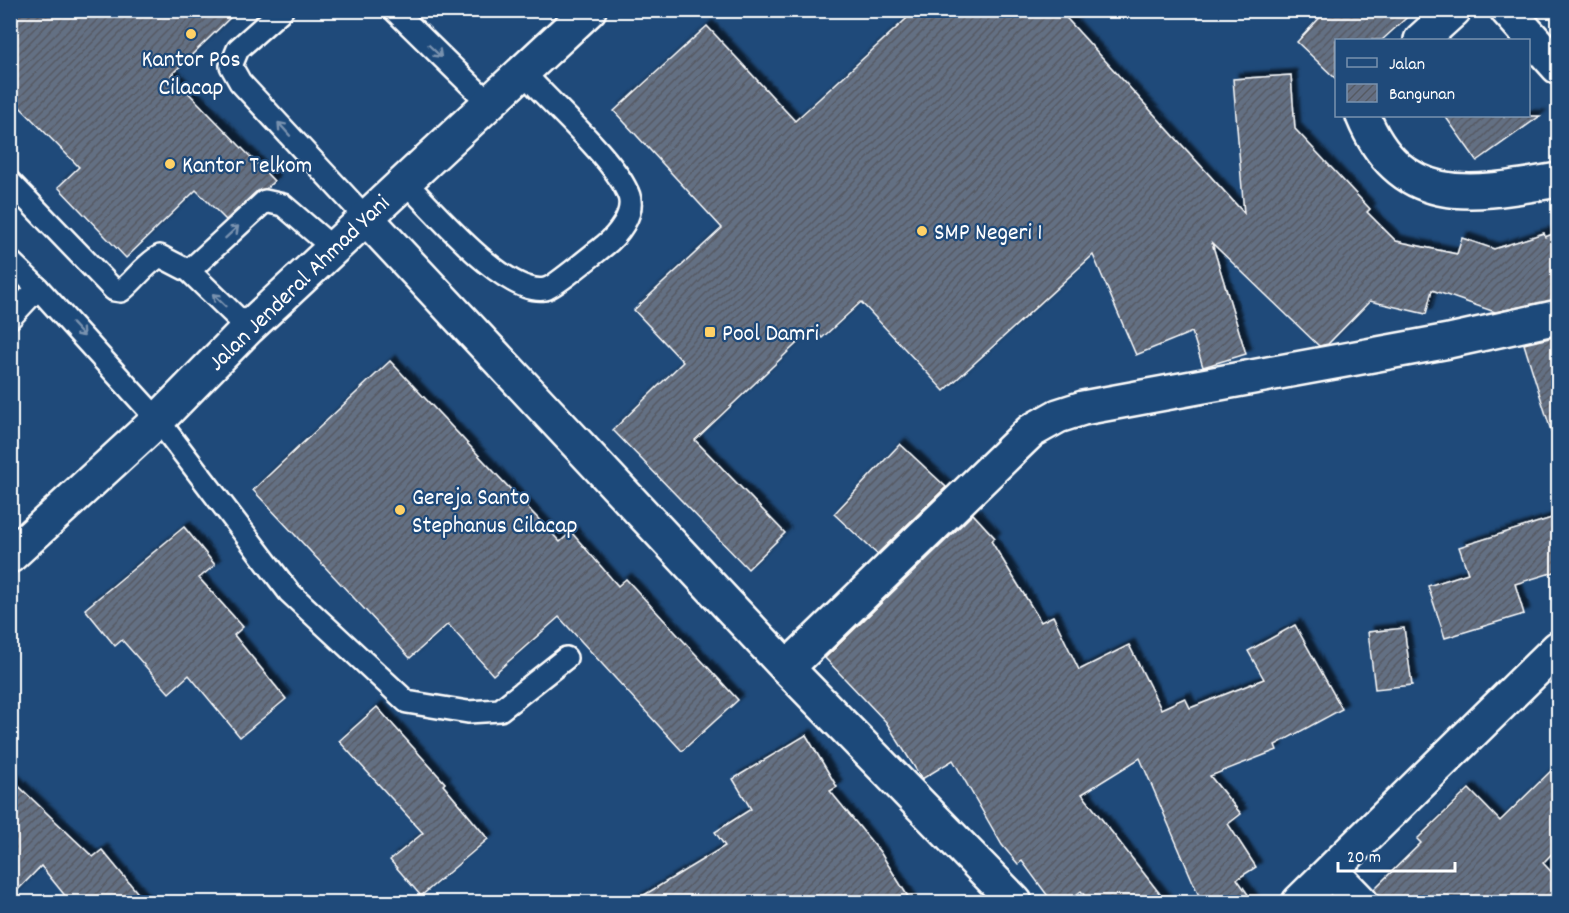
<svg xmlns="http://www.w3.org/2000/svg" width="1569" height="913" font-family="Dekko,sans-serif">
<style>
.building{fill:url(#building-hatch);stroke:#fff;stroke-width:1.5;filter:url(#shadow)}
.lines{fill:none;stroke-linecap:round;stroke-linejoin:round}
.service-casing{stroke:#fff;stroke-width:26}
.minor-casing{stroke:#fff;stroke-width:38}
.secondary-casing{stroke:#fff;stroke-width:38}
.service{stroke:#1f4a7a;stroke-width:21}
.minor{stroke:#1f4a7a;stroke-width:33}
.secondary{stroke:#1f4a7a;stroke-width:33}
.oneway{stroke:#7992af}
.poi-dot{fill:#ffd166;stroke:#1f4a7a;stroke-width:2}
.labels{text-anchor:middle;stroke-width:4.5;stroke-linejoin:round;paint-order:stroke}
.poi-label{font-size:24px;fill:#fff;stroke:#1f4a7a;text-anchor:start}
.street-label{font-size:24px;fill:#fff;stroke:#1f4a7a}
</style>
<defs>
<pattern id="building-hatch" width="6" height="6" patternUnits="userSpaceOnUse" patternTransform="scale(1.5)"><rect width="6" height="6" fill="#646f83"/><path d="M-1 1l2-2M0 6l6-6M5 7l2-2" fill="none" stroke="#565a62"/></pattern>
<filter id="shadow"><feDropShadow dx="5.5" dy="-5.5" stdDeviation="1.5" flood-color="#0009"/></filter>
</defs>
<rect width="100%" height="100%" fill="#1f4a7a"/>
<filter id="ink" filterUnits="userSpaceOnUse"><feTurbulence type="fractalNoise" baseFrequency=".0167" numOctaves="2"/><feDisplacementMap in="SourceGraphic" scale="12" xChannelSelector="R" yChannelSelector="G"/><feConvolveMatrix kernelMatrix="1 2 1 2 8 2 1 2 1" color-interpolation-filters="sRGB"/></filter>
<g filter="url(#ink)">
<g class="building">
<path d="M 10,10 L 238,10 L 171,75 L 274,181 L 266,189 L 256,192 L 226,220 L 196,190 L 126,258 L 58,187 L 79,167 L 10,97 Z"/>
<path d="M 916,10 L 1059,10 L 1244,213 L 1233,79 L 1291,75 L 1295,129 L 1370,209 L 1367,212 L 1396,241 L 1457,254 L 1462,238 L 1494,249 L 1544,233 L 1545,237 L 1558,232 L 1558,299 L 1495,312 L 1432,290 L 1426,314 L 1370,301 L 1328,344 L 1319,346 L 1212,243 L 1246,354 L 1203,367 L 1192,332 L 1136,355 L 1093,255 L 944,391 L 861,302 L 822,338 L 813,328 L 695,440 L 785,533 L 748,569 L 613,430 L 683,362 L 634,310 L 722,228 L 614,111 L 707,26 L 795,121 Z"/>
<path d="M 1327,10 L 1415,10 L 1382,40 L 1336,40 L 1336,79 L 1297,42 Z"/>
<path d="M 1445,116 L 1540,116 L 1477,161 Z"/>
<path d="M 1558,336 L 1558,430 L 1551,431 L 1524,344 Z"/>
<path d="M 390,361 L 560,542 L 571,532 L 618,586 L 626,579 L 738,700 L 682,751 L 559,617 L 493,675 L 448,624 L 410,658 L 253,490 Z"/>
<path d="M 900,444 L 946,487 L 877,554 L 834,514 Z"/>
<path d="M 973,514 L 995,538 L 991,541 L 1041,622 L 1053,616 L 1079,670 L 1129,645 L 1161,709 L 1185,698 L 1190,708 L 1264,679 L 1248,651 L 1295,625 L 1342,709 L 1275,745 L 1277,750 L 1210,776 L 1241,814 L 1228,824 L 1256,867 L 1237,879 L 1254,903 L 1202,903 L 1140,758 L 1082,794 L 1167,903 L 1090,903 L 1081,891 L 1065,903 L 1053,903 L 1022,861 L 1018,864 L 1002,845 L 953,760 L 922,779 L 886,722 L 825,658 Z"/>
<path d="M 1558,516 L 1558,571 L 1515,584 L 1524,614 L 1445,638 L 1428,586 L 1468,573 L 1459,547 Z"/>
<path d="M 184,527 L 215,565 L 199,578 L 243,627 L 234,635 L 286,699 L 240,737 L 189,675 L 169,693 L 122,640 L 115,646 L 85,609 Z"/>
<path d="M 1404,628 L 1412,685 L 1375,689 L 1368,632 Z"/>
<path d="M 377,707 L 445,783 L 443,785 L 488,839 L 421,896 L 390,860 L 423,833 L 339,741 Z"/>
<path d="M 806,735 L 837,787 L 830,791 L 880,852 L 912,903 L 631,903 L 725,846 L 715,832 L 751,809 L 733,779 Z"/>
<path d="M 1558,764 L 1558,847 L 1543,863 L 1558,879 L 1558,903 L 1379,903 L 1374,889 L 1421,843 L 1417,839 L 1469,789 L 1500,821 Z"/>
<path d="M 10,778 L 93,857 L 102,850 L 146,903 L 71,903 L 41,866 L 10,898 Z"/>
</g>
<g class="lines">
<g class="service-casing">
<g id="service">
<path d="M 282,10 L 238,49 L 231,66 L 240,82 L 367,219"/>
<path d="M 394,10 L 489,103"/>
<path d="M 404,181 C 433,209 504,296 545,289 C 553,288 595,253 604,246 C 617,236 635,214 629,196 C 616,160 551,104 523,72"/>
<path d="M 10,182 L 114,290 L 121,291 C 135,280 144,265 160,256 L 189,271 L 248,328"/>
<path d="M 10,261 L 38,288 L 158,420 L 289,592 L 407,702 L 468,712 L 500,710 L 566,658"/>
<path d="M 189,271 L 265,201 L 283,205 L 334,249"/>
<path d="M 10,318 L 38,288"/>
</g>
</g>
<g class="minor-casing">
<g id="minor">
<path d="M 1507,10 L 1558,67"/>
<path d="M 1421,40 L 1454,10"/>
<path d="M 1363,116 C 1402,211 1475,194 1558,180"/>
<path d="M 367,219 L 787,668 L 1015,902"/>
<path d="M 787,668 L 1031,431 L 1058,416 L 1083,408 L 1449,341 L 1558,317"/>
<path d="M 1332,872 L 1361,902"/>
<path d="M 1299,902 L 1558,648"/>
</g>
</g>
<g class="secondary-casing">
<path id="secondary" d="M 10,556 L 158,420 L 248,328 L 589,10"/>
</g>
<use href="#service" class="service"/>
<use href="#minor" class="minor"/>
<use href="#secondary" class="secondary"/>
</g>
<defs><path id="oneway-shaft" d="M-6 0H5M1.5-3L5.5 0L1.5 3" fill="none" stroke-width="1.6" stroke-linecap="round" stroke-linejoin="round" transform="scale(1.5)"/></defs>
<g class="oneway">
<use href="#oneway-shaft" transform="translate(435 51) rotate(44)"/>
<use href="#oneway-shaft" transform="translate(284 129) rotate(-132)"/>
<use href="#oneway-shaft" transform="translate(232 232) rotate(-43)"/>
<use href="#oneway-shaft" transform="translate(219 300) rotate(-136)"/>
<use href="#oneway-shaft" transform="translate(78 330) rotate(47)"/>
</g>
</g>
<g class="poi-dot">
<circle cx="191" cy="34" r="6"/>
<circle cx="170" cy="164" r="6"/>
<circle cx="922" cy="231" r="6"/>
<rect x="704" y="326" width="12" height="12" rx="3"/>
<circle cx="400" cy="510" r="6"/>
</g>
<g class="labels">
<g class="poi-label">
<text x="191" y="66" text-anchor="middle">Kantor Pos<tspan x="191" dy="28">Cilacap</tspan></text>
<text x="182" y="172">Kantor Telkom</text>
<text x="934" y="239">SMP Negeri 1</text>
<text x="722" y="340">Pool Damri</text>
<text x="412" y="504">Gereja Santo<tspan x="412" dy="28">Stephanus Cilacap</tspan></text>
</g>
<g class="street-label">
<text transform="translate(298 282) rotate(-44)" y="8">Jalan Jenderal Ahmad Yani</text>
</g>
</g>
<rect width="1569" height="913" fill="none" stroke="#1f4a7a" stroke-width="36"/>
<rect x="18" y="18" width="1533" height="877" fill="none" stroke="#fff" stroke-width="2" filter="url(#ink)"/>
<rect x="1335" y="39" width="195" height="78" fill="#1f4a7a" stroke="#7992af" stroke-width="1.5"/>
<rect x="1347" y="58" width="30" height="9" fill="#1f4a7a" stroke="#7992af" stroke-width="1.5"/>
<text x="1389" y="69" font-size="18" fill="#ffffff">Jalan</text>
<rect x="1347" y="84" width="30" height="18" fill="url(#building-hatch)" stroke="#7992af" stroke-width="1.5"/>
<text x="1389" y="99" font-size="18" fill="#ffffff">Bangunan</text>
<path d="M1338 862v9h117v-9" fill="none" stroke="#ffffff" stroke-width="3"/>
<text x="1347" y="862" font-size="18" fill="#ffffff" stroke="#1f4a7a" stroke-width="4.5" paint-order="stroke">20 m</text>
</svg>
